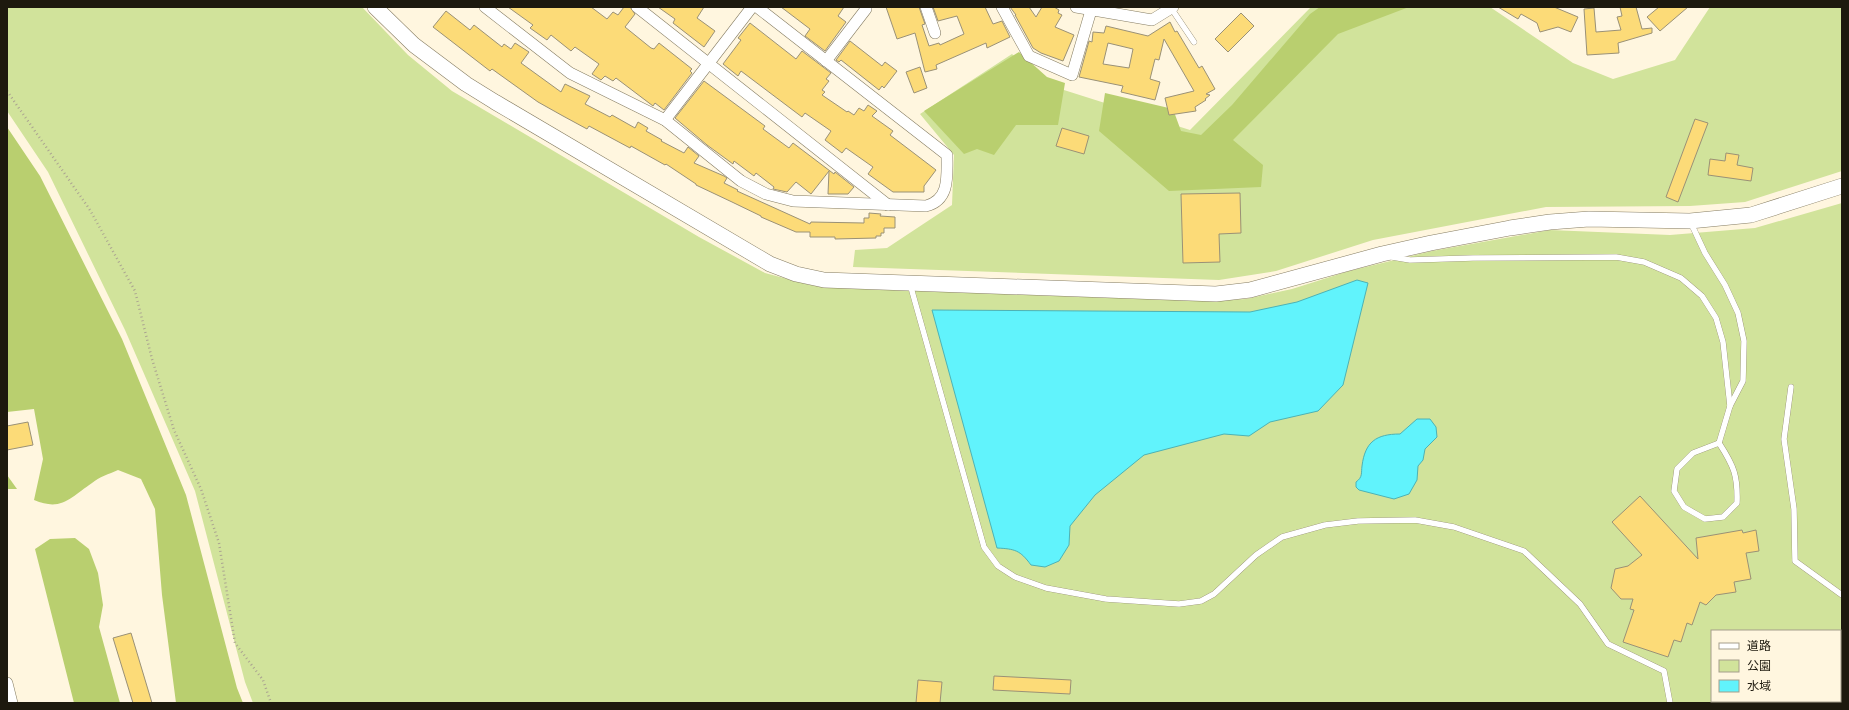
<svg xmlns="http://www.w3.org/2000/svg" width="1849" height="710" font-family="Literata,'Noto Sans JP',serif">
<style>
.green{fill:#d1e39b;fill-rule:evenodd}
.forest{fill:#b9cf6f}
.water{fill:#61f3fc;stroke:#4db2b5}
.building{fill:#fcdb78;stroke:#9a9176;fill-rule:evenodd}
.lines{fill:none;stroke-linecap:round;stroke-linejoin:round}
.lane-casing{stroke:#867d63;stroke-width:6}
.street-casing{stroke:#867d63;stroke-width:12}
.secondary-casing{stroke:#867d63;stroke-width:16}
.path{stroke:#aba491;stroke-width:2.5;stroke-dasharray:1 3;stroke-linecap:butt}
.lane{stroke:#fff;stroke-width:5.5}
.street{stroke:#fff;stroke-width:11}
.secondary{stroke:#fff;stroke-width:15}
</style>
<rect width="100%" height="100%" fill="#fff6df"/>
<g class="green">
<path d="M 7,7 L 362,7 L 408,55 L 452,91 L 699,237 L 765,273 L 810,285 L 863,289 L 1204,301 L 1246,299 L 1292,289 L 1349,271 L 1432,251 L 1550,230 L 1670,235 L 1755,228 L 1842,203 L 1842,703 L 253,703 L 245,682 L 195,491 L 125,330 L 48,172 L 7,111 ZM 1712,631 L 1840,631 L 1840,701 L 1712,701 Z"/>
<path d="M 1311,7 L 1490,7 L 1573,63 L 1613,79 L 1675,60 L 1710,7 L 1842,7 L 1842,171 L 1745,202 L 1690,206 L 1546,207 L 1373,240 L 1276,271 L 1219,280 L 853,267 L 855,250 L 887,248 L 952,205 L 954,155 L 920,114 L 1012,54 L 1045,84 L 1190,130 Z"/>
</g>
<g class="forest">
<path d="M 1320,7 L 1409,7 L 1338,34 L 1233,140 L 1263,165 L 1261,187 L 1169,191 L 1099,131 L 1105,93 L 1173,109 L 1181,131 L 1201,135 L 1232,105 L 1310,14 Z"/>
<path d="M 1019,52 L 1047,77 L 1065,83 L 1058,125 L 1016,125 L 994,155 L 977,149 L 964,154 L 924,111 Z"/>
<path d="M 7,127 L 40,176 L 122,339 L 186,495 L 237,688 L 243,703 L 176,703 L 162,595 L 155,509 L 141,479 L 118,470 C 109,474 99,477 92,483 C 71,497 62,512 34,500 L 43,459 L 34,409 L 7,412 Z"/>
<path d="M 7,475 L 17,489 L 7,489 Z"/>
<path d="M 75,538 L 89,549 L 98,573 L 103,605 L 99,627 L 120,703 L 74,703 L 35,549 L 50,539 Z"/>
</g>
<g class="water">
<path d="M 1357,280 L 1368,283 L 1343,385 L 1318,411 L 1270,422 L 1249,436 L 1224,434 L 1144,455 L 1095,495 L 1070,526 L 1069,545 L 1059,561 L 1045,567 L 1031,565 C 1020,550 1015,549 997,548 L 932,310 L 1250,312 L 1297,302 Z"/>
<path d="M 1417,419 L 1430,419 L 1436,427 L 1437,437 L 1425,449 L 1423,460 L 1418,466 L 1417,480 L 1409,494 L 1394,499 L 1359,490 L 1356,487 L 1356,482 C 1363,477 1361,473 1362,466 C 1365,442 1376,434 1400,434 Z"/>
</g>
<g class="building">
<path d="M 508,7 L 591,7 L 607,19 L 613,12 L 618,15 L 624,7 L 630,7 L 635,14 L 625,27 L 651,48 L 654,49 L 659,43 L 692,69 L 690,71 L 692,73 L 664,110 L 655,103 L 653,106 L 616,78 L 613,81 L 605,76 L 601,80 L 592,74 L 599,64 L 575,47 L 571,51 L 551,35 L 547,40 L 530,28 L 533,25 Z"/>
<path d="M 658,7 L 704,7 L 697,18 L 715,31 L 704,47 L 673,23 L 675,19 Z"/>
<path d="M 781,7 L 844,7 L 838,16 L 846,22 L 825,51 L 805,36 L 810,29 Z"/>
<path d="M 886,7 L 919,7 L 925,24 L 922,25 L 929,46 L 939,43 L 940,45 L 964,34 L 957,16 L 938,21 L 933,7 L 985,7 L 993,24 L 1002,21 L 1010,37 L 987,48 L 986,43 L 936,65 L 937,69 L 925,72 L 915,33 L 897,39 Z"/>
<path d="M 1010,7 L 1029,7 L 1036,17 L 1042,7 L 1054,7 L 1059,10 L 1058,13 L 1062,15 L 1055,27 L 1074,35 L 1063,61 L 1041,53 L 1033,48 L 1015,15 L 1016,15 Z"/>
<path d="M 1498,7 L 1554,7 L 1578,17 L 1571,32 L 1558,27 L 1540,32 L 1537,23 L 1521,14 L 1518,19 Z"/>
<path d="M 1620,7 L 1636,7 L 1642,29 L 1652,28 L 1652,33 L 1618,43 L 1619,53 L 1587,55 L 1584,9 L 1594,8 L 1596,32 L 1621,30 L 1617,17 L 1622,16 Z"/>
<path d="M 1659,7 L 1688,7 L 1660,31 L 1647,17 Z"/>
<path d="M 446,11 L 470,30 L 474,25 L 502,47 L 504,44 L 511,49 L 515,43 L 529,52 L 521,63 L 561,92 L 565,84 L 590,96 L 585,104 L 610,117 L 612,115 L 635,128 L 638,122 L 648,128 L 646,131 L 662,140 L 661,141 L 684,153 L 688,147 L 699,156 L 694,163 L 724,176 L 727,178 L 724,183 L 738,190 L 737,191 L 810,224 L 811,222 L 864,223 L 864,218 L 869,218 L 869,213 L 881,214 L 880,216 L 895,217 L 895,228 L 884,228 L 884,233 L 881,233 L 881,236 L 876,236 L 876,238 L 835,239 L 835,237 L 810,237 L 810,232 L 796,232 L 761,217 L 761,216 L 732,202 L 696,185 L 696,184 L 666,164 L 665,165 L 631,146 L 630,148 L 589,126 L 587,129 L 563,116 L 538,102 L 492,69 L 490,71 L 433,27 Z"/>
<path d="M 1241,13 L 1254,26 L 1228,52 L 1215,39 Z"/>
<path d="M 1170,22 L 1175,32 L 1177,31 L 1199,68 L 1202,66 L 1215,89 L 1206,94 L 1210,95 L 1205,99 L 1206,100 L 1195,107 L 1196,111 L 1169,115 L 1165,98 L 1194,91 L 1164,39 L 1159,60 L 1155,59 L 1150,79 L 1160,82 L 1155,100 L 1121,92 L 1123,86 L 1079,77 L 1089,41 L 1092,42 L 1093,32 L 1104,33 L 1106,26 L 1148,36 ZM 1108,43 L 1133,49 L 1129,68 L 1103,64 Z"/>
<path d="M 750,23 L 796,59 L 802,51 L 831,73 L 826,79 L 829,81 L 822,90 L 825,92 L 822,95 L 847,112 L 848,111 L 854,115 L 859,108 L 864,111 L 868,105 L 877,111 L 872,116 L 893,131 L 890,135 L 936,170 L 924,186 L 924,192 L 893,192 L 868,174 L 873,167 L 846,148 L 842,153 L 825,140 L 831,131 L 805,113 L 802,117 L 741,71 L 738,76 L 723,64 L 741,40 L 738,38 Z"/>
<path d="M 850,41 L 882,66 L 885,62 L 897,71 L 884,88 L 882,86 L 879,90 L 841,60 L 839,62 L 836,60 Z"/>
<path d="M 920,67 L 927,88 L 914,93 L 906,72 Z"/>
<path d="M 704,81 L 765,126 L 763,129 L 789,148 L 793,143 L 834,174 L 835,172 L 854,187 L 848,194 L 828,194 L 829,171 L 811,194 L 796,182 L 787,192 L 773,189 L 774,187 L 756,173 L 754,176 L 734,161 L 733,164 L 707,145 L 675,118 Z"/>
<path d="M 1695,119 L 1708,123 L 1678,202 L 1666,197 Z"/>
<path d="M 1062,128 L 1089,136 L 1084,154 L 1056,146 Z"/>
<path d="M 1726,153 L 1739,155 L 1737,165 L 1753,168 L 1751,181 L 1708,175 L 1710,159 L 1725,161 Z"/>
<path d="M 1240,193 L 1241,233 L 1219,234 L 1220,262 L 1183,263 L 1181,194 Z"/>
<path d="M 28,422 L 33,445 L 7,450 L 7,426 Z"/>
<path d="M 1640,496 L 1698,559 L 1696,538 L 1742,530 L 1743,533 L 1756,530 L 1759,551 L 1746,553 L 1751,579 L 1734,582 L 1736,592 L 1716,595 L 1706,605 L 1700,602 L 1692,625 L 1687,623 L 1681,642 L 1674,640 L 1668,657 L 1623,642 L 1634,610 L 1630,609 L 1633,599 L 1621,599 L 1611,588 L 1615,569 L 1628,566 L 1642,555 L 1612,522 Z"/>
<path d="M 131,633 L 152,703 L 133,703 L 113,638 Z"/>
<path d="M 994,676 L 1071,680 L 1070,694 L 993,690 Z"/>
<path d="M 918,680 L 942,682 L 940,703 L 916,703 Z"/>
</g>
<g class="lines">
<g class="lane-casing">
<g id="lane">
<path d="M 1171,8 L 1194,42"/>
<path d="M 1690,221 L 1705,253 L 1725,285 L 1738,313 L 1744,341 L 1743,381 L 1730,406 L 1719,443"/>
<path d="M 1392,257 L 1410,260 L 1473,258 L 1616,257 L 1644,262 L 1681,278 L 1702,296 L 1716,318 L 1723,342 L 1730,406"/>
<path d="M 910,284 L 984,547 L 998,566 L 1015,577 L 1046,588 L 1106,599 L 1179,604 L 1201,601 L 1214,594 L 1256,555 L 1282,537 L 1325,525 L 1358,521 L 1415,520 L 1454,527 L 1524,551 L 1580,604 L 1608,644 L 1664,671 L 1670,703"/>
<path d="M 1791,387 L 1784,439 L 1794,509 L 1795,561 L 1842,595"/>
<path d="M 1719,443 C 1734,466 1738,476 1737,503 L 1723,517 L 1705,519 L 1684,507 L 1674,491 L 1677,469 L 1693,453 Z"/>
</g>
</g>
<g class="street-casing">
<g id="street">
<path d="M 485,7 L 570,73 L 665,120 L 741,181 L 766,194 L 793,201 L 926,206 C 950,200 947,176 947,155 L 757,7"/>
<path d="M 637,7 L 888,205"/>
<path d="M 926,7 L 935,33"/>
<path d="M 1002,7 L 1029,56 L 1072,75 L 1092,7"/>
<path d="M 1076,7 L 1152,20 L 1173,7"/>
<path d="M 826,61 L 866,9 L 866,7"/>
<path d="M 665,120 L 752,7"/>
<path d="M 7,683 L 12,703"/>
</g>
</g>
<g class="secondary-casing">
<path id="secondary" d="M 375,7 L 414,45 L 466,84 L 495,102 L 770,264 L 796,274 L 824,280 L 1216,294 L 1250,290 L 1382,254 L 1431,243 L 1510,228 L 1550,222 L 1589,219 L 1690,221 L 1751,215 L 1842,186"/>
</g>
<path class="path" d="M 7,91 L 90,210 L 135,291 L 152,359 L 174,430 L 201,489 L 219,543 L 235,643 L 263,680 L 271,703"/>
<use href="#lane" class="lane"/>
<use href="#street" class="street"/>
<use href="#secondary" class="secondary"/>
</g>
<rect width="1849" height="710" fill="none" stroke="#1d190e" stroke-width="16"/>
<rect x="1711" y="630" width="130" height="72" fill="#fff6df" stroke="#a59e8b"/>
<rect x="1719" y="643" width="20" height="6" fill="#ffffff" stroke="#a59e8b"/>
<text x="1747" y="650" font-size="12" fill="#1d190e">道路</text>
<rect x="1719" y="660" width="20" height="12" fill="#d1e39b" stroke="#a59e8b"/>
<text x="1747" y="670" font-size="12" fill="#1d190e">公園</text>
<rect x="1719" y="680" width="20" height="12" fill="#61f3fc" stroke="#a59e8b"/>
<text x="1747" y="690" font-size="12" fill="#1d190e">水域</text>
</svg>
